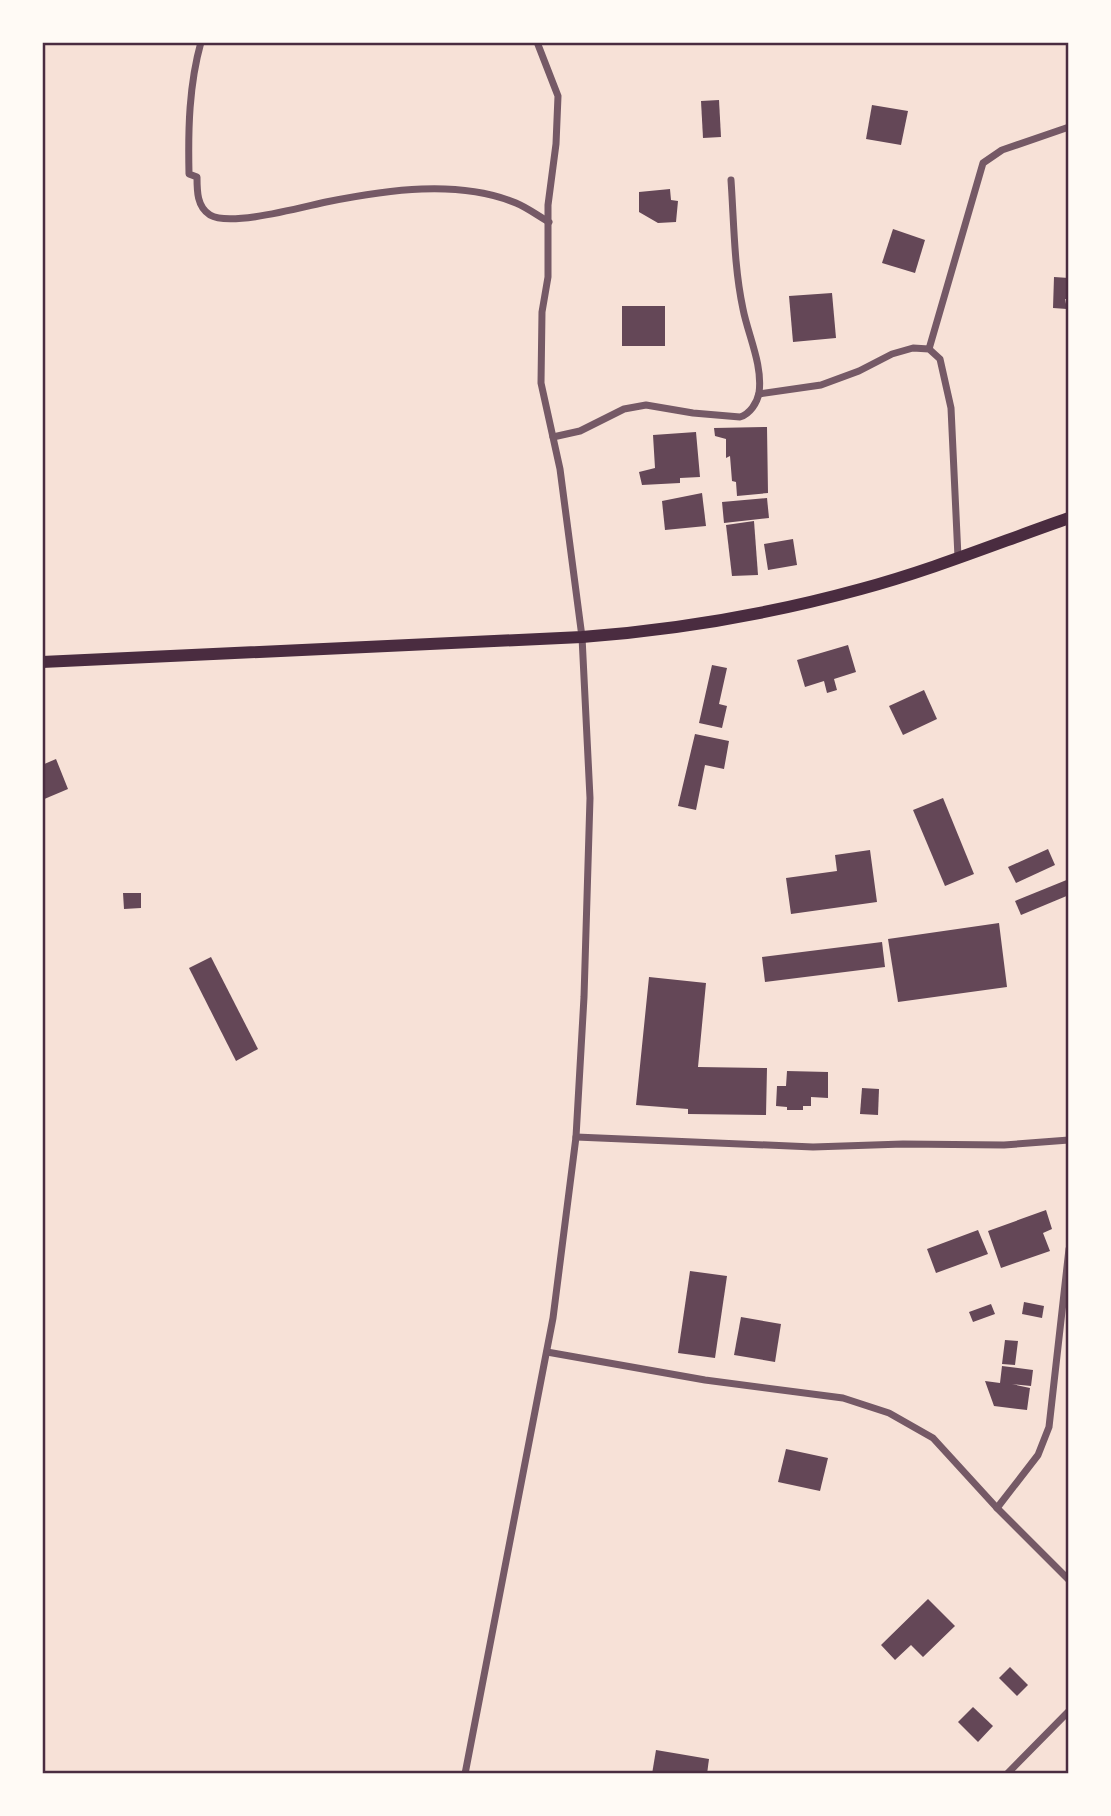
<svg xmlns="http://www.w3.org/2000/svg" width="1111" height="1816" font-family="'Golos Text',sans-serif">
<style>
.building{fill:#644757}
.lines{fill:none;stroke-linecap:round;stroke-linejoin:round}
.minor{stroke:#755966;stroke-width:7}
.primary{stroke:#4a2c40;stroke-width:12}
.neatline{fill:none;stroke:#4a2c40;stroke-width:2.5}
</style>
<rect width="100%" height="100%" fill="#f7e1d7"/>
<g class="building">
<path d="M 719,100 L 721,137 L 703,138 L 701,101 Z"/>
<path d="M 872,105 L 908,111 L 901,145 L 866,139 Z"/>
<path d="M 670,189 L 671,200 L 678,201 L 676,222 L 658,223 L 639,212 L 639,192 Z"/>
<path d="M 893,229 L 925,240 L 915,273 L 882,263 Z"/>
<path d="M 1054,277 L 1069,278 L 1069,299 L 1065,299 L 1067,309 L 1053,308 Z"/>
<path d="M 832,293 L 836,338 L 793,342 L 789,296 Z"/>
<rect x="622" y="306" width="43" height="40"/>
<path d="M 767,427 L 768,493 L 737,496 L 736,482 L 732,481 L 730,456 L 726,458 L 726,439 L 715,436 L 714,428 Z"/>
<path d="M 696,432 L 700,477 L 680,478 L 680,483 L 642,485 L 639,472 L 655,468 L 653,435 Z"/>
<path d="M 702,493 L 706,526 L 665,530 L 662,501 Z"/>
<path d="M 767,498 L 769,518 L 724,523 L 722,502 Z"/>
<path d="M 754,521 L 758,575 L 732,576 L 726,525 Z"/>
<path d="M 793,539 L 797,565 L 768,570 L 764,544 Z"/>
<path d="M 848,645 L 856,672 L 834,679 L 837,690 L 827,693 L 824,681 L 805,687 L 797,660 Z"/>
<path d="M 712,665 L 727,668 L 719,704 L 727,706 L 722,728 L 699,723 Z"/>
<path d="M 924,690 L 937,719 L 903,735 L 889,706 Z"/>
<path d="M 695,734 L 729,741 L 724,769 L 705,765 L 696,810 L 678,806 Z"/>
<path d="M 56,759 L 68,789 L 42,800 L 42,765 Z"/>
<path d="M 943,798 L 974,874 L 945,886 L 913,810 Z"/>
<path d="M 1048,849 L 1055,865 L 1016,883 L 1008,867 Z"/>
<path d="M 870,850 L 877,902 L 791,914 L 786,878 L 837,871 L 835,855 Z"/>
<path d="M 1069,879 L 1069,895 L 1021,915 L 1015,901 Z"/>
<path d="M 123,893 L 141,893 L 141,908 L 124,909 Z"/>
<path d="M 999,923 L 1007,987 L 898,1002 L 888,939 Z"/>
<path d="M 882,942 L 885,967 L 765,982 L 762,957 Z"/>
<path d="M 211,957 L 258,1049 L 236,1061 L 189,968 Z"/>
<path d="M 649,977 L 706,983 L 698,1067 L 767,1068 L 766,1115 L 688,1114 L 688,1109 L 636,1105 Z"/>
<path d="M 787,1071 L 828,1072 L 828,1098 L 811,1097 L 811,1106 L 803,1106 L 803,1110 L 787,1110 L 787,1107 L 776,1106 L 777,1086 L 786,1086 Z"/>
<path d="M 862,1088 L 879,1089 L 878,1115 L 860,1114 Z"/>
<path d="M 1046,1210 L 1052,1229 L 1043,1233 L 1050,1251 L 1001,1268 L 988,1231 Z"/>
<path d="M 978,1230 L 988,1254 L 936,1273 L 927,1249 Z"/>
<path d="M 690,1271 L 727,1276 L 715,1358 L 678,1353 Z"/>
<path d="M 1024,1302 L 1044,1306 L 1042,1318 L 1022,1314 Z"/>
<path d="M 991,1304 L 995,1314 L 973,1322 L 969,1312 Z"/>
<path d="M 741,1317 L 781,1324 L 775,1362 L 734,1355 Z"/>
<path d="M 1005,1340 L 1018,1341 L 1015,1365 L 1002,1364 Z"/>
<path d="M 1002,1366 L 1033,1370 L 1031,1386 L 1012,1384 L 1030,1388 L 1027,1410 L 994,1406 L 985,1381 L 1000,1383 Z"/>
<path d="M 786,1449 L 828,1458 L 820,1491 L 778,1482 Z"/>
<path d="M 928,1599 L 955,1626 L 923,1657 L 911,1645 L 895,1660 L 881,1645 Z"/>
<path d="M 1010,1667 L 1028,1685 L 1017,1696 L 999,1678 Z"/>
<path d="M 973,1707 L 993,1726 L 978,1742 L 958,1722 Z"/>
<path d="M 656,1750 L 709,1759 L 707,1774 L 652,1774 Z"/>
</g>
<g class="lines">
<g class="minor">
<path d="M 201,42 C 189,85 188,129 189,174 L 197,177 C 197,191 197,207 210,215 C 230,227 302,207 326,202 C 386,190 458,179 516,203 C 528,208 538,216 549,222"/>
<path d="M 929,349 L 983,163 L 1002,150 L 1069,127"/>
<path d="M 759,394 L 821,385 L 859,371 L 892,354 L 913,348 L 929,349 L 940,359 L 951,408 L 958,557"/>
<path d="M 553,437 L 580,431 L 624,409 L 646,405 L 693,413 L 740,417 C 750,414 757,403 759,393 C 763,365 748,335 743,309 C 734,267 734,223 731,180"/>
<path d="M 576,1137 L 813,1147 L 903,1144 L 1004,1145 L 1069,1140"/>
<path d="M 547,1352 L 705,1380 L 843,1398 L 889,1413 L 933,1438 L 997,1508 L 1069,1580"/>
<path d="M 997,1508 L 1038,1455 L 1049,1427 L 1069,1249"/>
<path d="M 465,1774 L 553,1318 L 576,1137 L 584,997 L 590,798 L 582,637 L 560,469 L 541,383 L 542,312 L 548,277 L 548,205 L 556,144 L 558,96 L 537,42"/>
<path d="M 1007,1774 L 1069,1711"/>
</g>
<path class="primary" d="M 42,662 L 582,637 C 676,630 770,614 861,589 C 932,570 1000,542 1069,518"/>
</g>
<rect width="1111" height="1816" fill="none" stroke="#fffaf5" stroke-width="88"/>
<rect x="44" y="44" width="1023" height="1728" class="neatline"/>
</svg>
